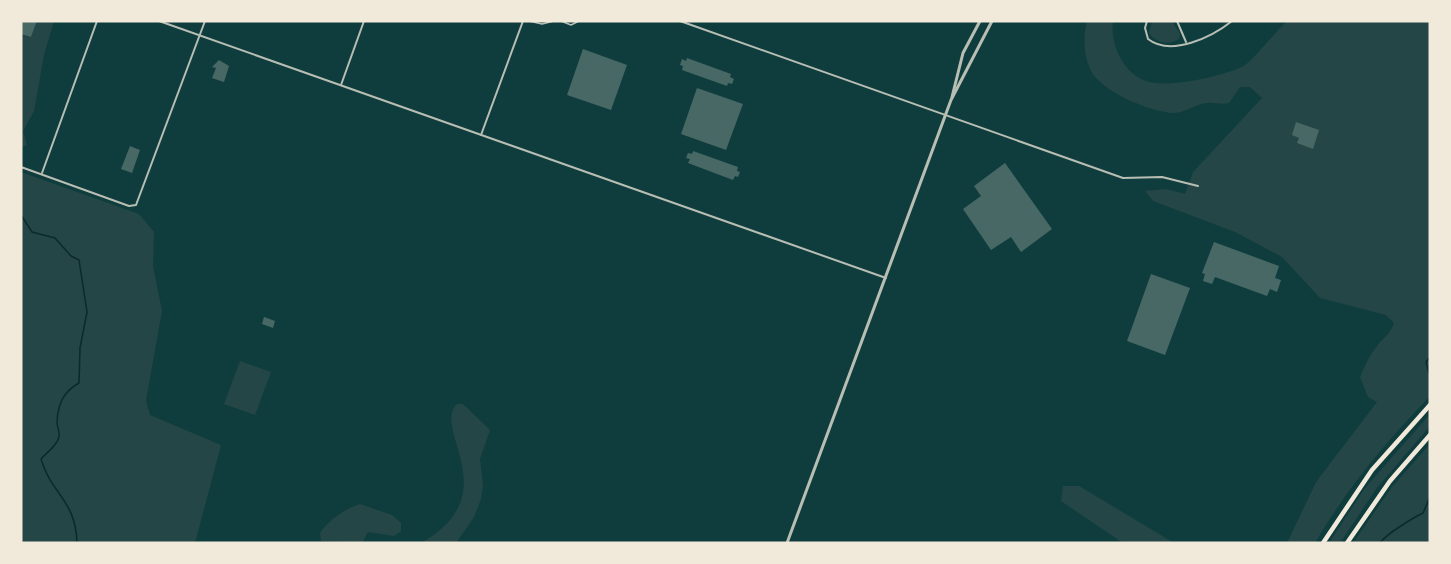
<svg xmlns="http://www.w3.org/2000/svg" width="1451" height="564" font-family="Helvetica,sans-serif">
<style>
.green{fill:#244646}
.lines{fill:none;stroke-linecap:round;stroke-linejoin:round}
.stream{stroke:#0a2a2b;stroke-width:1.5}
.building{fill:#486865}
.service{stroke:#b8beb3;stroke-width:1.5}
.minor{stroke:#b8beb3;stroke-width:2}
.tertiary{stroke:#b8beb3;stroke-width:3}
.motorway{stroke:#f1e9da;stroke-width:4.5}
</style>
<rect width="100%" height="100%" fill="#0f3d3e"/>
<g class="green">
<path d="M 37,21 L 54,21 L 44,55 L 34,111 L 23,131 L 27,145 L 21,147 L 21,34 L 31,37 Z"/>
<path d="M 1087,21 L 1113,21 C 1110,44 1123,73 1146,81 C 1168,89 1221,76 1242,67 C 1251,63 1277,30 1287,21 L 1430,21 L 1430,396 C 1386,442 1347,488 1315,543 L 1287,543 L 1316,482 L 1377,402 L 1368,397 L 1360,377 C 1364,368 1368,358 1374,350 C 1381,339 1390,335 1394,323 L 1386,315 L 1320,298 L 1282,257 L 1235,232 L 1153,201 L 1145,191 L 1166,189 L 1185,194 L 1193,172 L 1262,98 L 1250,87 L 1240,87 L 1229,103 C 1220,105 1215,102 1207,103 C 1195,104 1183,114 1171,113 C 1148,110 1113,96 1096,78 C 1084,65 1082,38 1087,21 Z"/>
<path d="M 1152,21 L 1172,21 L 1180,34 L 1179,39 C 1168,46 1156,43 1149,33 Z"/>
<path d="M 21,172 L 139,214 L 154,232 L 153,266 L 162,311 L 146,400 L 150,415 L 221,445 L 195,543 L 21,543 Z"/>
<path d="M 240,361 L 271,372 L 255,415 L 224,404 Z"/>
<path d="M 457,404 L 463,404 L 490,430 L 480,459 L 483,486 L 481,499 L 474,517 L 456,543 L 421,543 C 508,494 431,429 457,404 Z"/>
<path d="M 1430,414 L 1430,426 L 1376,489 L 1340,543 L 1329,543 L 1365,488 Z"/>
<path d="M 1430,444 L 1430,543 L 1353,543 L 1392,487 Z"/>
<path d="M 1063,486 L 1079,486 L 1174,543 L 1123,543 L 1061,501 Z"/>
<path d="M 360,504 L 392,515 L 401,523 L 401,531 L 394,536 L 368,532 L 362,543 L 321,541 L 320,533 C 329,520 344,509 360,504 Z"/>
</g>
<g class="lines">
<g class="stream">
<path d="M 21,215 L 32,232 L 55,238 L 71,256 L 79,260 L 87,312 L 80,348 L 79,383 C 63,392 58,404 57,422 C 57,427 60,432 59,437 C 57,446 47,452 41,459 C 51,494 76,500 77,543"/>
<path d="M 1429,373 L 1426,362 L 1430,357"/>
<path d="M 1380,543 C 1386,534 1413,518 1423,513 L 1430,497"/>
</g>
</g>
<g class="building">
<path d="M 21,21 L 37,21 L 31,37 L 21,34 Z"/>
<path d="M 583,49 L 627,65 L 611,110 L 567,95 Z"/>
<path d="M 687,58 L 731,74 L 730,77 L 734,79 L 732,84 L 728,83 L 727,86 L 682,70 L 683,66 L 680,65 L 682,59 L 686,61 Z"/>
<path d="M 219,60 L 229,66 L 224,82 L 212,78 L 216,68 L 212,67 Z"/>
<path d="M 697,88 L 743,104 L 726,150 L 681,134 Z"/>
<path d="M 1296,122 L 1319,130 L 1313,149 L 1297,143 L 1299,138 L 1292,135 Z"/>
<path d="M 130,146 L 140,150 L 132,173 L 121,169 Z"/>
<path d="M 693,151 L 738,167 L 737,171 L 740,172 L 738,177 L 735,176 L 733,180 L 688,163 L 690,159 L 686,158 L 688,153 L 692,154 Z"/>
<path d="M 1005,163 L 1052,229 L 1021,252 L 1011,237 L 991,250 L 963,209 L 981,196 L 974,186 Z"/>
<path d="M 1214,242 L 1279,266 L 1275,278 L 1281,280 L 1277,292 L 1270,289 L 1267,296 L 1215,277 L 1212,284 L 1203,281 L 1205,274 L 1202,273 Z"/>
<path d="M 1151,274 L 1190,288 L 1165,355 L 1127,341 Z"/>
<path d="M 264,317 L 275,321 L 273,328 L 262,324 Z"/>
</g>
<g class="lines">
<g class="service">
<path d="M 529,21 L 542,24 L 554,21"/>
<path d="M 561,21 L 571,25 L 579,21"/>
</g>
<g class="minor">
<path d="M 159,21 L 886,278"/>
<path d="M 680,21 L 1123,178 L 1162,177 L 1198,186"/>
<path d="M 1147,21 L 1145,28 L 1148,39 C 1171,57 1212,37 1232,21"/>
<path d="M 1177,21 L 1186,42"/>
<path d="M 341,85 L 364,21"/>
<path d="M 481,135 L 523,21"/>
<path d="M 21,167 L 129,206 L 136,205 L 205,21"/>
<path d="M 42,173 L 97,21"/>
</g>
<g class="tertiary">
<path d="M 952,97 L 963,53 L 980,21"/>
<path d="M 787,543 L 951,100 L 992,21"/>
</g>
<g class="motorway">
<path d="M 1323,543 L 1372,470 L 1430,405"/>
<path d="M 1347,543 L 1390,481 L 1430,435"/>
</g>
</g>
<rect width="1451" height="564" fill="none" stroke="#f1e9da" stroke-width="45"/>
</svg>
